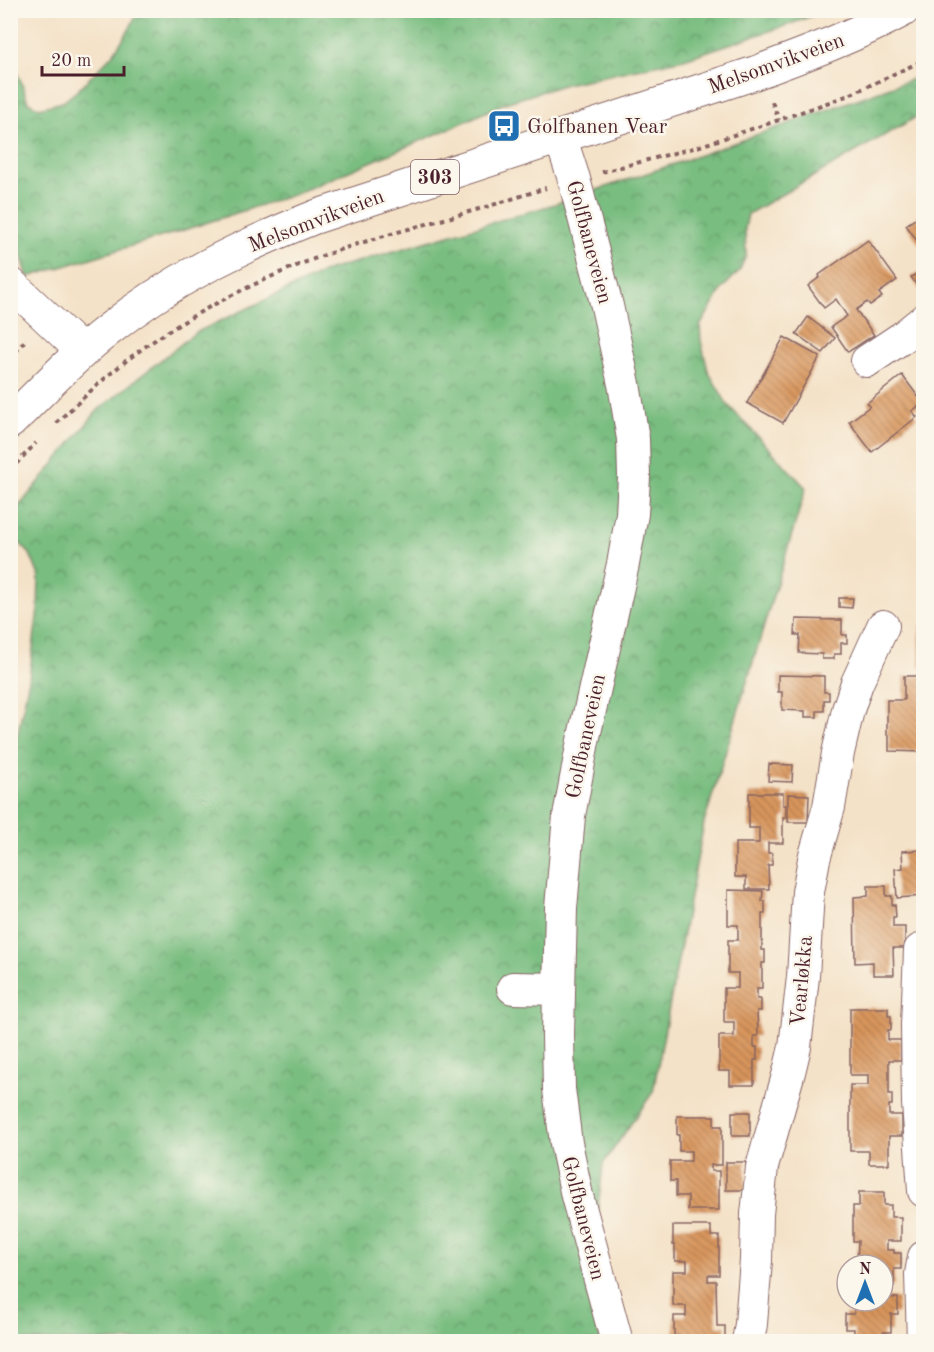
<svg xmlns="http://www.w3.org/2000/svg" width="934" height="1352" font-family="'Old Standard TT',serif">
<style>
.forest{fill:url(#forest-crowns);stroke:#626e56;stroke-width:1.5}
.building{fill:url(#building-back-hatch)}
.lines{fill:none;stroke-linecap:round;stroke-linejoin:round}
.minor-casing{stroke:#866362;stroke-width:34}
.major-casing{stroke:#866362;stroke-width:35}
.path{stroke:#866362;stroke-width:4;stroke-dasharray:4.5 4.5;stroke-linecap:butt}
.minor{stroke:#fff;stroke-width:32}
.major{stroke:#fff;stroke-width:33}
.labels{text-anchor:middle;stroke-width:5;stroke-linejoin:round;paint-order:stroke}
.shield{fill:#fbf7ec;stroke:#7f6065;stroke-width:1.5}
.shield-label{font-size:20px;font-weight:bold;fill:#4a1f2b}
.street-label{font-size:21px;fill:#4a1f2b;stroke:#fbf7ec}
.poi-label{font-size:21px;fill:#4a1f2b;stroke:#fbf7ec;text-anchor:start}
</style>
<defs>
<pattern id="forest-crowns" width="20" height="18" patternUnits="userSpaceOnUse" patternTransform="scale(1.5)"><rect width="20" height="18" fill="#79bd80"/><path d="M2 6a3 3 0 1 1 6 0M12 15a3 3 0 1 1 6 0" fill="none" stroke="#659969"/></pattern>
<pattern id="building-back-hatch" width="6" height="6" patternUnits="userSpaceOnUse" patternTransform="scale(1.5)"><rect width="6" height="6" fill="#d8955c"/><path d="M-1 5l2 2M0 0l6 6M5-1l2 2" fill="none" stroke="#b1794c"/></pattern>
</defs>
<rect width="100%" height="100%" fill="#fbf7ec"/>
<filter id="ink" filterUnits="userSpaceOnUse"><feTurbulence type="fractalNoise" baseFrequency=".0167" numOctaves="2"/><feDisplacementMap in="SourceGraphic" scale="12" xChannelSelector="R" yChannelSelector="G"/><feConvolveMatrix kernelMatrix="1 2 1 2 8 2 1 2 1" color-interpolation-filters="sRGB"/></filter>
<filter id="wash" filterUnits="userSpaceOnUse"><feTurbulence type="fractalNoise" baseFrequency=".008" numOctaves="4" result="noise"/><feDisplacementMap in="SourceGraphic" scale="24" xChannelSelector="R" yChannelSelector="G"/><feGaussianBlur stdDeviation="1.35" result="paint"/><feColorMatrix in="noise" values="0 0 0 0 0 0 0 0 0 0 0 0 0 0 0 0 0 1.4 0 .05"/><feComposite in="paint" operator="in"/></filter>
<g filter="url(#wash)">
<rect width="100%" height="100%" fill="#f4e2c8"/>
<g class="forest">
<path d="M 138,11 L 138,10 L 825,11 L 785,26 L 684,59 L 566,84 L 505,103 L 446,130 L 295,194 L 184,230 L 28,277 L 20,252 L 11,196 L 11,61 L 20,79 L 28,102 L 39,108 L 63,102 L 78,90 L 113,54 L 129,30 Z"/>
<path d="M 923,72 L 923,113 L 748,214 L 745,228 L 746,256 L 739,271 L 722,289 L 700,326 L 701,341 L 708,371 L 727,404 L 806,488 L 704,823 L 653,1092 L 603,1164 L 588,1294 L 601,1341 L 11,1341 L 10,775 L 16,742 L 29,679 L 38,609 L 39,576 L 30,554 L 15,538 L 11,537 L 11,516 L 98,410 L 195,333 L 329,270 L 555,204 L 686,160 L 913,79 Z"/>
</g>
<g id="blocks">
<g class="building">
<path d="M 924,213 L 924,251 L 906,225 Z"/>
<path d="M 868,240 L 897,280 L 879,293 L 882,297 L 870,305 L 867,302 L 856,310 L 874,335 L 848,352 L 831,327 L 847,316 L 836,299 L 824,308 L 808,286 L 820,277 L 819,275 Z"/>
<path d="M 924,269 L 924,296 L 911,277 Z"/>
<path d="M 808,317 L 835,338 L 823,353 L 796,334 Z"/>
<path d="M 784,337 L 820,357 L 783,423 L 747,403 Z"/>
<path d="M 902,375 L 923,403 L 912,411 L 917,417 L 872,452 L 849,422 L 870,406 L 867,403 Z"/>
<path d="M 839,598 L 853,598 L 852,608 L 839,607 Z"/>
<path d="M 796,619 L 842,620 L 842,635 L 847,635 L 847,643 L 841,643 L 841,654 L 834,654 L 834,659 L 822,659 L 822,654 L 799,653 L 800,635 L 795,635 Z"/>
<path d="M 920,626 L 924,626 L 924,668 L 919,668 Z"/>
<path d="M 778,675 L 824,676 L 824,692 L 829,692 L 829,700 L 824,700 L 824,711 L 817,711 L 817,717 L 805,717 L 805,711 L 782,710 L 782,692 L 778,692 Z"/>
<path d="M 904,676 L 924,676 L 924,752 L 889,751 L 889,735 L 887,735 L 887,700 L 904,700 Z"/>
<path d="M 769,764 L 793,765 L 792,782 L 768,781 Z"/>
<path d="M 749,793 L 783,793 L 783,805 L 786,805 L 786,817 L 783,817 L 783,843 L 768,843 L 768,853 L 772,853 L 772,865 L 768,865 L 769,889 L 746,889 L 746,877 L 735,877 L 735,843 L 759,843 L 759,828 L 749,828 Z"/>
<path d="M 788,794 L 809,795 L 808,822 L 788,822 Z"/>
<path d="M 924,850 L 924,896 L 897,898 L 895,869 L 903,868 L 902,851 Z"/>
<path d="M 868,886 L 886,886 L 886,896 L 892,896 L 892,905 L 895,905 L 896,917 L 893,917 L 893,927 L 905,927 L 905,948 L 893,948 L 894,975 L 873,975 L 873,962 L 855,963 L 854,897 L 868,896 Z"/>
<path d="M 728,890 L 763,891 L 762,901 L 765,901 L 765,914 L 762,914 L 762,950 L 765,950 L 765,963 L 762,963 L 762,988 L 757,988 L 757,999 L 761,999 L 761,1011 L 757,1011 L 758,1036 L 754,1036 L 754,1047 L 757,1047 L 757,1060 L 754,1060 L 754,1085 L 730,1085 L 730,1071 L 719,1071 L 719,1036 L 734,1036 L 734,1022 L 724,1022 L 724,988 L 738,988 L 738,973 L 728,973 L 728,940 L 738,940 L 738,925 L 728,925 Z"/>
<path d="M 850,1008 L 888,1008 L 888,1016 L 891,1016 L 891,1030 L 888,1030 L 888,1040 L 901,1040 L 901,1060 L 889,1060 L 889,1094 L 892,1094 L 892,1105 L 889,1105 L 889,1115 L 902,1115 L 902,1136 L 889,1136 L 889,1164 L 869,1164 L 869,1151 L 850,1151 L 850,1085 L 868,1085 L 868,1075 L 850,1075 Z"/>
<rect x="732" y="1112" width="18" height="24"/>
<path d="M 677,1116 L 714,1116 L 714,1126 L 722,1126 L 722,1165 L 711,1165 L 711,1171 L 719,1171 L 719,1210 L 688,1210 L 688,1196 L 676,1196 L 676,1181 L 670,1181 L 670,1161 L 691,1161 L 691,1151 L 679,1151 L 679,1135 L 677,1135 Z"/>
<rect x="726" y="1162" width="20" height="28"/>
<path d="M 859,1192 L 884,1192 L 884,1205 L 891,1205 L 891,1217 L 901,1217 L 901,1241 L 887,1241 L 887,1250 L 894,1250 L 894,1253 L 901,1253 L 901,1269 L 894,1269 L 894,1286 L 883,1286 L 883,1265 L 857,1265 L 858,1241 L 853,1241 L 853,1206 L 859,1206 Z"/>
<path d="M 673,1226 L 711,1226 L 711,1236 L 719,1236 L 719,1275 L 708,1275 L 708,1281 L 716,1281 L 717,1326 L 725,1326 L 725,1342 L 681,1342 L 681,1336 L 674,1336 L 674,1316 L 686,1316 L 686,1306 L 673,1306 L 673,1271 L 687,1271 L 687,1261 L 675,1261 L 675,1245 L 673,1245 Z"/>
<path d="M 883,1297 L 898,1298 L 898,1314 L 891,1314 L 891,1332 L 883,1332 L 883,1342 L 854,1342 L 854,1329 L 845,1329 L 845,1314 L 854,1314 L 854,1301 L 883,1301 Z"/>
</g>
</g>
</g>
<g filter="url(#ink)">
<use href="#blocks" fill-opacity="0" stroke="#866362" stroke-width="1.5"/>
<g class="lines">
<g class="minor-casing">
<g id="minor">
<path d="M 560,136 L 574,179 L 607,306 L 624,384 L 633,439 L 634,477 L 632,514 L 623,564 L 583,741 L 569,816 L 561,908 L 558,1035 L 559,1089 L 566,1143 L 577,1196 L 617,1342"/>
<path d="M 10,283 L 82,351"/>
<path d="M 867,361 L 903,337 L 924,320"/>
<path d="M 920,950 L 917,1025 L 918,1103 L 924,1191"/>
<path d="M 513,988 L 559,989"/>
<path d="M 748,1342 L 751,1324 L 756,1260 L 757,1214 L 762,1167 L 789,1072 L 795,1047 L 803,977 L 808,892 L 814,859 L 829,807 L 838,753 L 848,710 L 857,683 L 883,626"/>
<path d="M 923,1342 L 921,1274 L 924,1257"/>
</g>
</g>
<g class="major-casing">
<path id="major" d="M 10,422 C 42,391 72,358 107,331 C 170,280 240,247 315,217 L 755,73 C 806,54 855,36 903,10"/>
</g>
<g class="path">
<path d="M 772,102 L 779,120"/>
<path d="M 602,172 L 697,147 L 779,120 L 849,95 L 924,60"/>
<path d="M 10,359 L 27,338"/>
<path d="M 56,423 C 82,399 107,375 135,354 C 188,315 250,284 311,260 C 364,240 418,227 472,211 C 497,204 521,196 546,188"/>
<path d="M 10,470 L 36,443"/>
</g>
<use href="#minor" class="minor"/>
<use href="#major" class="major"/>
</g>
</g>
<defs>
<g id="bus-square" transform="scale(1.725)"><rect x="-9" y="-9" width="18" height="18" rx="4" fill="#1f6fb2" stroke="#fbf7ec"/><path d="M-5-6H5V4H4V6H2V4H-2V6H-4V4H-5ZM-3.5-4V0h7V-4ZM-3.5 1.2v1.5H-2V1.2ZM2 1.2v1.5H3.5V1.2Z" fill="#fff"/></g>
</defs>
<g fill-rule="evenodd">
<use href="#bus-square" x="504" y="126"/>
</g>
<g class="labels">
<rect class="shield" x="411" y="160" width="48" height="34" rx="4.5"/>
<g class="shield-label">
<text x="435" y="184">303</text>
</g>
<g class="street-label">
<text transform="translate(776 63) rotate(-20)" y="7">Melsomvikveien</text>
<text transform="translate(316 220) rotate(-21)" y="7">Melsomvikveien</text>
<text transform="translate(590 242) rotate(75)" y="7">Golfbaneveien</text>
<text transform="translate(585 736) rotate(-78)" y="7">Golfbaneveien</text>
<text transform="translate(801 981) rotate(-85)" y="7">Vearløkka</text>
<text transform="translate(584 1218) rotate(76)" y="7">Golfbaneveien</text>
</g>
<g class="poi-label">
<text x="527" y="133">Golfbanen Vear</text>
</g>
</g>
<rect width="934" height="1352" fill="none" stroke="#fbf7ec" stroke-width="36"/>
<g transform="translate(865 1283)"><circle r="28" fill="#fbf7ec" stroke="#b4a19f" stroke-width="1.5"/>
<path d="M0-4.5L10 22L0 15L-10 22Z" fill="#1f6fb2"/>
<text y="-9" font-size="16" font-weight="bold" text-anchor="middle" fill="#4a1f2b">N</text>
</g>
<path d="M42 66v9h82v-9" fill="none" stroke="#4a1f2b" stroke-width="3"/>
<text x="51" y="66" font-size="18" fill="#4a1f2b" stroke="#fbf7ec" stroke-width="4.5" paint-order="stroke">20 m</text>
</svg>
